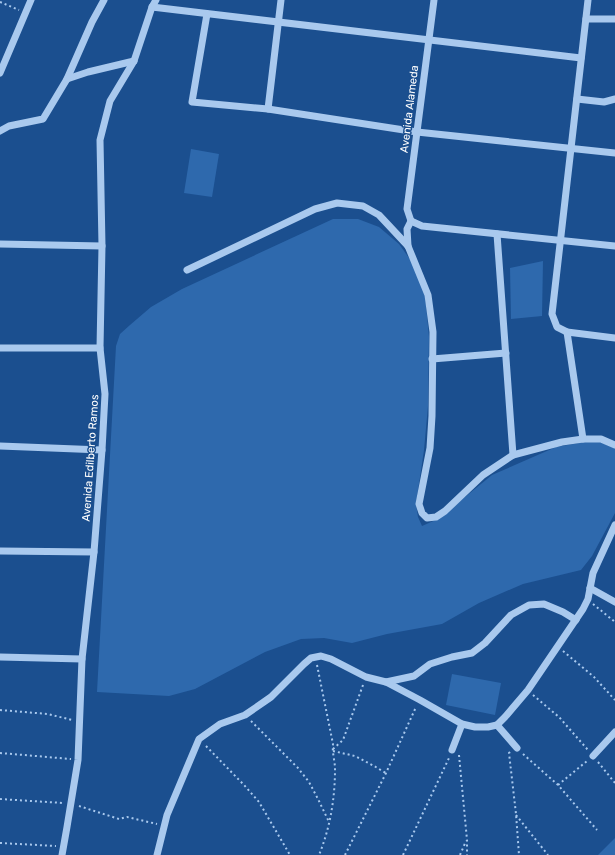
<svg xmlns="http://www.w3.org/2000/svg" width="615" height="855" font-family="Rubik,sans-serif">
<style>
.green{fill:#2e69ad}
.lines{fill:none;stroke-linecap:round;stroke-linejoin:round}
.path{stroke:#a9c9ee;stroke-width:2;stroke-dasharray:2 3;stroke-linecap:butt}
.minor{stroke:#a9c9ee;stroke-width:7}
.labels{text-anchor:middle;stroke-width:3;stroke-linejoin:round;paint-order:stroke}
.street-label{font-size:11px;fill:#fff;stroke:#1b4f8f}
</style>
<rect width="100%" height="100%" fill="#1b4f8f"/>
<g class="green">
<path d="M 191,149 L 219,154 L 212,197 L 184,193 Z"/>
<path d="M 333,219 L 358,219 L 379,227 L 399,244 L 412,262 L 425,294 L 429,337 L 428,406 L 424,450 L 416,504 L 418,517 L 422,526 L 438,519 L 492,475 L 556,447 L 585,442 L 600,442 L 615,448 L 615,513 L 592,556 L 581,570 L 523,584 L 479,603 L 442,624 L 387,634 L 352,643 L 324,638 L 301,639 L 265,652 L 195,689 L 169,696 L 97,692 L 116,346 L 120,334 L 130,325 L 151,307 L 182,289 Z"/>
<path d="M 543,261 L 542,316 L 511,319 L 510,268 Z"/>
<path d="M 452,674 L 501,683 L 495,715 L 446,705 Z"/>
<path d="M 615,838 L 615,855 L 598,855 Z"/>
</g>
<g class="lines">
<g class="path">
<path d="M 0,2 L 19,10"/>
<path d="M 593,604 L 615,622"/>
<path d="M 563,651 L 594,677 L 615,700"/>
<path d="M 317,665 L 333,744 C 332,753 335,761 335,769 C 335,799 330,828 319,855"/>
<path d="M 533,695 L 559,717 L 588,750"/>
<path d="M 0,710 L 48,714 L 72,720"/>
<path d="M 251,721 L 298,768 L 309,782 L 318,799 L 329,822"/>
<path d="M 206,746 L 244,785 L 259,802 L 290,855"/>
<path d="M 333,749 L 343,740 L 363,685"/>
<path d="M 333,751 L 355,756 L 374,766 L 386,773"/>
<path d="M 510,752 L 509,753 L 516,814 L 519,855"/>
<path d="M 0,753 L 71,759"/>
<path d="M 523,754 L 558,785 L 597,830"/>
<path d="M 459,755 L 467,840 L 467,855"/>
<path d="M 598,762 L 615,783"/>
<path d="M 558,785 L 587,761"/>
<path d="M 0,799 L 63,803"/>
<path d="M 79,806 L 119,819 L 127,817 L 157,824"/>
<path d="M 516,815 L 548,855"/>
<path d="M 0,843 L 56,846"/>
<path d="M 345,855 L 386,773 L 416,707"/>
<path d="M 403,855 L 449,758"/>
<path d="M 460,855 L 466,841"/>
</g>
<g class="minor">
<path d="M 588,0 L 552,314 L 557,327 L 567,332 L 615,338"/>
<path d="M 152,7 L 581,58"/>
<path d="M 207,14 L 192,102 L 268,109 L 417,132 L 615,153"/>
<path d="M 586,19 L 615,19"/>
<path d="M 0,73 L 31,0"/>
<path d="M 67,79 L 92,22 L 104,0"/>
<path d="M 577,99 L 604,102 L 615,99"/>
<path d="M 268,109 L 281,0"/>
<path d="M 0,131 L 9,126 L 43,119 L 67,79 L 88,72 L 134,61"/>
<path d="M 411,221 L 407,209 L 434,0"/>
<path d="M 411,221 L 422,226 L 615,246"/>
<path d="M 497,234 L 513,455"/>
<path d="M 0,244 L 102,246"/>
<path d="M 408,246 L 407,229 L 411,221"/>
<path d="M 187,270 L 315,209 L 337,203 L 363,206 L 379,215 L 408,246 L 428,295 L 433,332 L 432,416 L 430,448 L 419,504 L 422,513 L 427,518 L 436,517 L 445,511 L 483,475 L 513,455 L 562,442 L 583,439 L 601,439 L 615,445"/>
<path d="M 567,332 L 583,439"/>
<path d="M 0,348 L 100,348"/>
<path d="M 432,359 L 506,353"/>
<path d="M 0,446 L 102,450"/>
<path d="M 0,551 L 94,552"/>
<path d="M 590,588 L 615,602"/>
<path d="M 0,657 L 82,659"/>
<path d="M 386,682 L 414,676 L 430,664 L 452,657 L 472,653 L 485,643 L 511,615 L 529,605 L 544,604 L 563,612 L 576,620"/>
<path d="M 497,725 L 517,748"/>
<path d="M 452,750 L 462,724"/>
<path d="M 593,756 L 615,732"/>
<path d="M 62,855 L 67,827 L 78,760 L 82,659 L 94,552 L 102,450 L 105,394 L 100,348 L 102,246 L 100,140 L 110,101 L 134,61 L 152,7 L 156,0"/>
<path d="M 157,855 L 167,815 L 199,739 L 220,724 L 245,715 L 271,697 L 304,664 L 311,658 L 321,656 L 331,659 L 366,677 L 386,682 L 420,700 L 462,724 L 475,727 L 488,727 L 497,725 L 505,717 L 528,690 L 583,609 L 588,599 L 593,573 L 615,525"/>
</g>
</g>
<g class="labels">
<g class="street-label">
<text transform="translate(409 109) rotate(-83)" y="4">Avenida Alameda</text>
<text transform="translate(90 458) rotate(-86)" y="4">Avenida Edilberto Ramos</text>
</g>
</g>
</svg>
